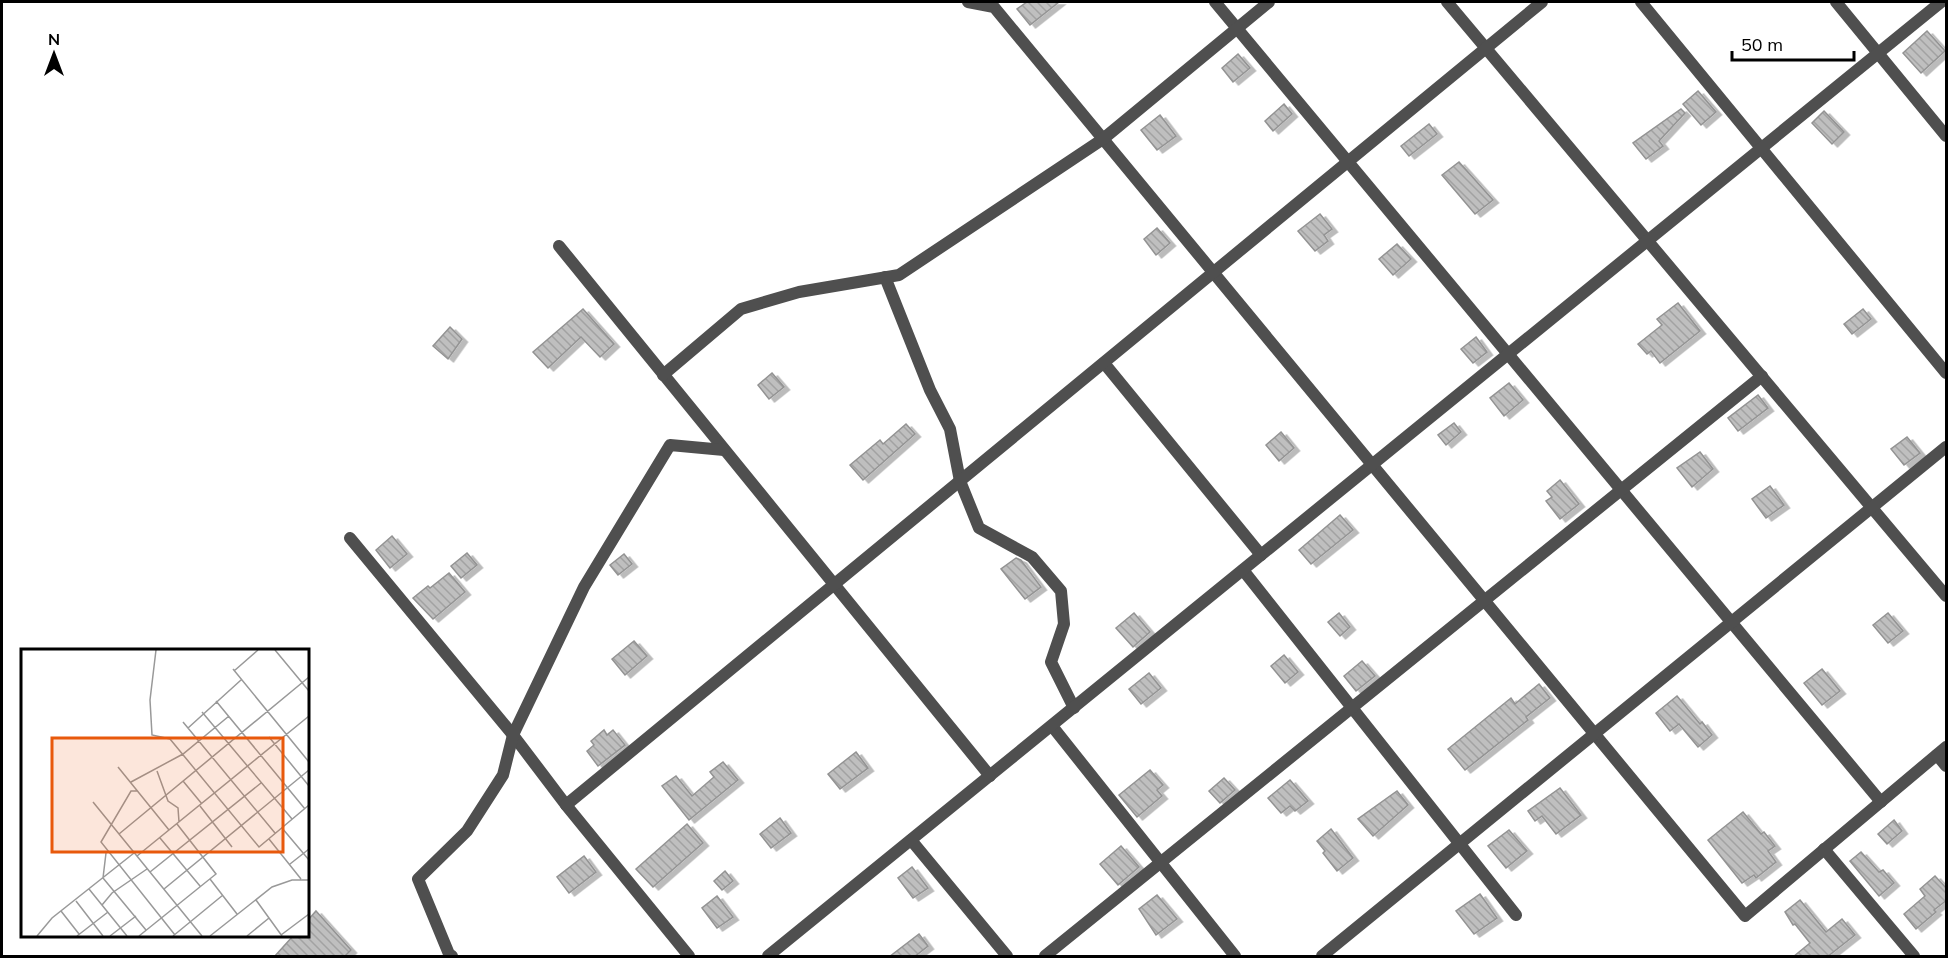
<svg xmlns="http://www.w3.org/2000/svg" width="1948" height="958" font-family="Mulish,sans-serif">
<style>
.building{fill:url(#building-back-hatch);stroke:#939393;stroke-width:1.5;filter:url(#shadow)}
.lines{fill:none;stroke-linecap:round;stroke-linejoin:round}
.minor{stroke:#4f4f4f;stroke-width:12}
.inset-road{fill:none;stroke:#999;stroke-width:1.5}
.view{fill:#e8590c;fill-opacity:0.15;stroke:#e8590c;stroke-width:3}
.inset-edge{fill:none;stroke:#000;stroke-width:3}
</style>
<defs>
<pattern id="building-back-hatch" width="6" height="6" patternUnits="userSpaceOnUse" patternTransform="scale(1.5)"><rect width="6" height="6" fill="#bfbfbf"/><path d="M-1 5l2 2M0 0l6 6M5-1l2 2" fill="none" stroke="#a2a2a2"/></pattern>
<filter id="shadow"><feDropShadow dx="5.5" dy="3" stdDeviation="0" flood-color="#0004"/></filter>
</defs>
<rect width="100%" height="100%" fill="#fff"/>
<g class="building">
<path d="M 1027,2 L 1059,2 L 1030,25 L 1017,9 Z"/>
<path d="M 1927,31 L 1945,51 L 1921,73 L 1903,53 Z"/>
<path d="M 1238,54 L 1250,68 L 1233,82 L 1222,68 Z"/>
<path d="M 1698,91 L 1716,112 L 1701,125 L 1683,104 Z"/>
<path d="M 1284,104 L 1292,114 L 1273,131 L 1265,121 Z"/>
<path d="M 1681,109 L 1685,113 L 1659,141 L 1663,146 L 1646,159 L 1633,143 Z"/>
<path d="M 1824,111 L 1844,132 L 1832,144 L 1812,123 Z"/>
<path d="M 1160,115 L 1176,136 L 1157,150 L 1141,130 Z"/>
<path d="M 1429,124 L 1437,134 L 1409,156 L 1401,146 Z"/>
<path d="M 1459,162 L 1493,200 L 1475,214 L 1442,175 Z"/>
<path d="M 1320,214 L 1332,229 L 1324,235 L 1328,241 L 1315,251 L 1298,231 Z"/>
<path d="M 1157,228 L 1170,243 L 1156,255 L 1144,239 Z"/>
<path d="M 1397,244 L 1411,259 L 1393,275 L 1379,259 Z"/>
<path d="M 1678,303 L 1700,331 L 1660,363 L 1651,351 L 1647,354 L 1638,344 L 1662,325 L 1657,319 Z"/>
<path d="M 583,309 L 614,344 L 600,357 L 581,337 L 548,368 L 533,352 Z"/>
<path d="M 1863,309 L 1871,319 L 1852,334 L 1844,324 Z"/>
<path d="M 450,327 L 462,339 L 448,359 L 433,346 Z"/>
<path d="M 1476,337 L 1487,352 L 1473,363 L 1461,349 Z"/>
<path d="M 772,373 L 784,387 L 769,399 L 758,385 Z"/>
<path d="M 1509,383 L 1523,400 L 1504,416 L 1490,398 Z"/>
<path d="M 1758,395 L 1768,408 L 1738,431 L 1728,418 Z"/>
<path d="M 1454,423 L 1461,432 L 1446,445 L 1438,435 Z"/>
<path d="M 906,424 L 915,434 L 863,480 L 850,465 L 880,440 L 883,444 Z"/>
<path d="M 1281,432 L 1294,448 L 1279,461 L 1266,445 Z"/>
<path d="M 1907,437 L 1920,453 L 1904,465 L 1891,449 Z"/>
<path d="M 1700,452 L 1713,469 L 1692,487 L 1677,468 Z"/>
<path d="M 1560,480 L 1579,504 L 1560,519 L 1546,501 L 1552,497 L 1547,491 Z"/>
<path d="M 1770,486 L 1784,505 L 1766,518 L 1752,499 Z"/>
<path d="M 1340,515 L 1353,530 L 1311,564 L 1299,550 Z"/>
<path d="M 392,536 L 407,554 L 390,568 L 376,550 Z"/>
<path d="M 467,553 L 477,565 L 461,578 L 451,566 Z"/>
<path d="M 624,554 L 632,564 L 618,575 L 610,565 Z"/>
<path d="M 1016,558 L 1021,560 L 1041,587 L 1025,599 L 1001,569 Z"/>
<path d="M 449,573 L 465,592 L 433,619 L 413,598 L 428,586 L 430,588 Z"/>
<path d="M 1134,613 L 1150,632 L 1133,647 L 1116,628 Z"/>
<path d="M 1339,613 L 1350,627 L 1340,636 L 1328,622 Z"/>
<path d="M 1888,613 L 1903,631 L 1888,643 L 1873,625 Z"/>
<path d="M 634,641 L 647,656 L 625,675 L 612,659 Z"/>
<path d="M 1284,655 L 1298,672 L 1285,683 L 1271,666 Z"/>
<path d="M 1362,661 L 1375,676 L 1356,691 L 1344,676 Z"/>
<path d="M 1822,669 L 1840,691 L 1822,705 L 1804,683 Z"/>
<path d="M 1149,673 L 1161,688 L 1141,704 L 1129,689 Z"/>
<path d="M 1539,684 L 1550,698 L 1526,717 L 1528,720 L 1465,770 L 1448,749 L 1511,698 L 1515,704 Z"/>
<path d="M 1677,696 L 1700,724 L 1702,722 L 1712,735 L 1698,747 L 1679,724 L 1670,731 L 1656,713 Z"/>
<path d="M 604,730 L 607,735 L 613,730 L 625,745 L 598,766 L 587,751 L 594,745 L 591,741 Z"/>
<path d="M 856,752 L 868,768 L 840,789 L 828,774 Z"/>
<path d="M 723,762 L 738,780 L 689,820 L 662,786 L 676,776 L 692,796 L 714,777 L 710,772 Z"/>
<path d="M 1150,770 L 1163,785 L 1157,790 L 1162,796 L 1137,817 L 1119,795 Z"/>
<path d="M 1224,778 L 1235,790 L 1220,803 L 1209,791 Z"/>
<path d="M 1290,780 L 1308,801 L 1295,811 L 1290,806 L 1281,813 L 1268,798 Z"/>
<path d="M 1560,788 L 1581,815 L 1556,834 L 1542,816 L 1535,821 L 1528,811 Z"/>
<path d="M 1397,791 L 1408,805 L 1373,836 L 1358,819 Z"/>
<path d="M 1743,812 L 1761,834 L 1764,832 L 1775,846 L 1768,851 L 1776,862 L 1756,878 L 1754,875 L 1742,883 L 1708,840 Z"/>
<path d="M 780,818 L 791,833 L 771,848 L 760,834 Z"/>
<path d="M 1894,820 L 1902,831 L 1887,844 L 1878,834 Z"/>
<path d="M 687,824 L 703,843 L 653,887 L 636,869 Z"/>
<path d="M 1331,829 L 1353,858 L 1337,871 L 1323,853 L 1325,851 L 1317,841 Z"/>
<path d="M 1509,830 L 1527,851 L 1506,868 L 1488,846 Z"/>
<path d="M 1121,846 L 1139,867 L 1118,885 L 1100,864 Z"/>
<path d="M 1861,852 L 1879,872 L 1883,870 L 1894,883 L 1879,896 L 1850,861 Z"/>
<path d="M 584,856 L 596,872 L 569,893 L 557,877 Z"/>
<path d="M 912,867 L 928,888 L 913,898 L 898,878 Z"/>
<path d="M 725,871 L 733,881 L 722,890 L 714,881 Z"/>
<path d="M 1935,876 L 1947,889 L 1947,900 L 1934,910 L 1936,912 L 1916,929 L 1904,914 L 1925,896 L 1920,889 Z"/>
<path d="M 1480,894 L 1497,918 L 1474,934 L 1456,911 Z"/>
<path d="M 1157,895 L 1177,919 L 1156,935 L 1139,909 Z"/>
<path d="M 717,896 L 733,917 L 717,928 L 702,908 Z"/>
<path d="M 1800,900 L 1826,932 L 1842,919 L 1855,935 L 1827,957 L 1793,957 L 1810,943 L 1795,924 L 1793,925 L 1785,912 Z"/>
<path d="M 316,911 L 351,950 L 344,957 L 274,957 L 293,936 L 308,936 L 308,920 Z"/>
<path d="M 919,934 L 928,946 L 914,957 L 889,957 Z"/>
</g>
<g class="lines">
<g class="minor">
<path d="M 968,2 L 994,7 L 1745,916 L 1946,747"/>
<path d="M 1215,2 L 1881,802"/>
<path d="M 1447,2 L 1946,596"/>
<path d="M 1641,2 L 1946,373"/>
<path d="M 1836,2 L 1946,136"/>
<path d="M 559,246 L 990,776"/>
<path d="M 885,277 L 930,390 L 950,429 L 960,481 L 979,528 L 1032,557 L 1061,591 L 1064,624 L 1051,662 L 1074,708"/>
<path d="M 1104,363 L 1261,555"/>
<path d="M 663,375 L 741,309 L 799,292 L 899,275 L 1103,139 L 1269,2"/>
<path d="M 350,538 L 513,735 L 566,805 L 689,956"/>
<path d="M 1243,570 L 1516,915"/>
<path d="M 1052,726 L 1235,956"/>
<path d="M 1937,755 L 1946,766"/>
<path d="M 566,805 L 1542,2"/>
<path d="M 911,840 L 1007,956"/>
<path d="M 1824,849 L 1914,956"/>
<path d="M 452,956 L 449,954 L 418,879 L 467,831 L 503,775 L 513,735 L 584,587 L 670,445 L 724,450"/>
<path d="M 768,956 L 1941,2"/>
<path d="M 1045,956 L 1762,376"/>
<path d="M 1322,956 L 1946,447"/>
</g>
</g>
<g transform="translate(21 649)">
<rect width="288" height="288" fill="#fff"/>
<path class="inset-road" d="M 135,1 L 129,51 L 131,86 L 149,90 L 238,198 L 288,156M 254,1 L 288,42M 212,20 L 288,113M 213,22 L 237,1M 195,52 L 284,160M 181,63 L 271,170M 162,73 L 254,184M 167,79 L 220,31M 248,88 L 288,137M 97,118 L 148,181M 136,122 L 147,152 L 157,159 L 158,173M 162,132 L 181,155M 110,133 L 162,105 L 208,67M 117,142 L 110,142 L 80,193 L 154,286M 72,153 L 181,287M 179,157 L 211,198M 261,179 L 288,211M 98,185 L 288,28M 139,189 L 179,237M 248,190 L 280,230M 85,204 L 82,229 L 125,281M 116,207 L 288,67M 269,215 L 288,200M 129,223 L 240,134M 189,230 L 216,265M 68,240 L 106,287M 143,240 L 288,121M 235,251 L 261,287M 55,252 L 82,287M 81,256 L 91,244 L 126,220M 40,262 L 58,285M 260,286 L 288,265M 16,287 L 31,269 L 113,204M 56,287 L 87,263M 89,287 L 115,267M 118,287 L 195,225 L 156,175M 152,287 L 202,246M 189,287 L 251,238 L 271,231 L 288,231M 226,287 L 248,269"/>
<path class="view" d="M 31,89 L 262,89 L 262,203 L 31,203 Z"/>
<rect width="288" height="288" class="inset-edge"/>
</g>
<rect width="1948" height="958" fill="none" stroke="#000000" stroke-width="6"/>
<g transform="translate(54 54)" stroke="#ffffff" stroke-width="4.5" paint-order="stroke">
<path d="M0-4.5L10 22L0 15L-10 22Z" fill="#000000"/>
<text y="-9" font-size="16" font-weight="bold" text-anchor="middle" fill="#000000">N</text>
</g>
<path d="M1732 51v9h122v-9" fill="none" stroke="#000000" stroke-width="3"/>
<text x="1741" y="51" font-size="18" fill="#000000" stroke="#ffffff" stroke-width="4.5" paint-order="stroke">50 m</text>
</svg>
